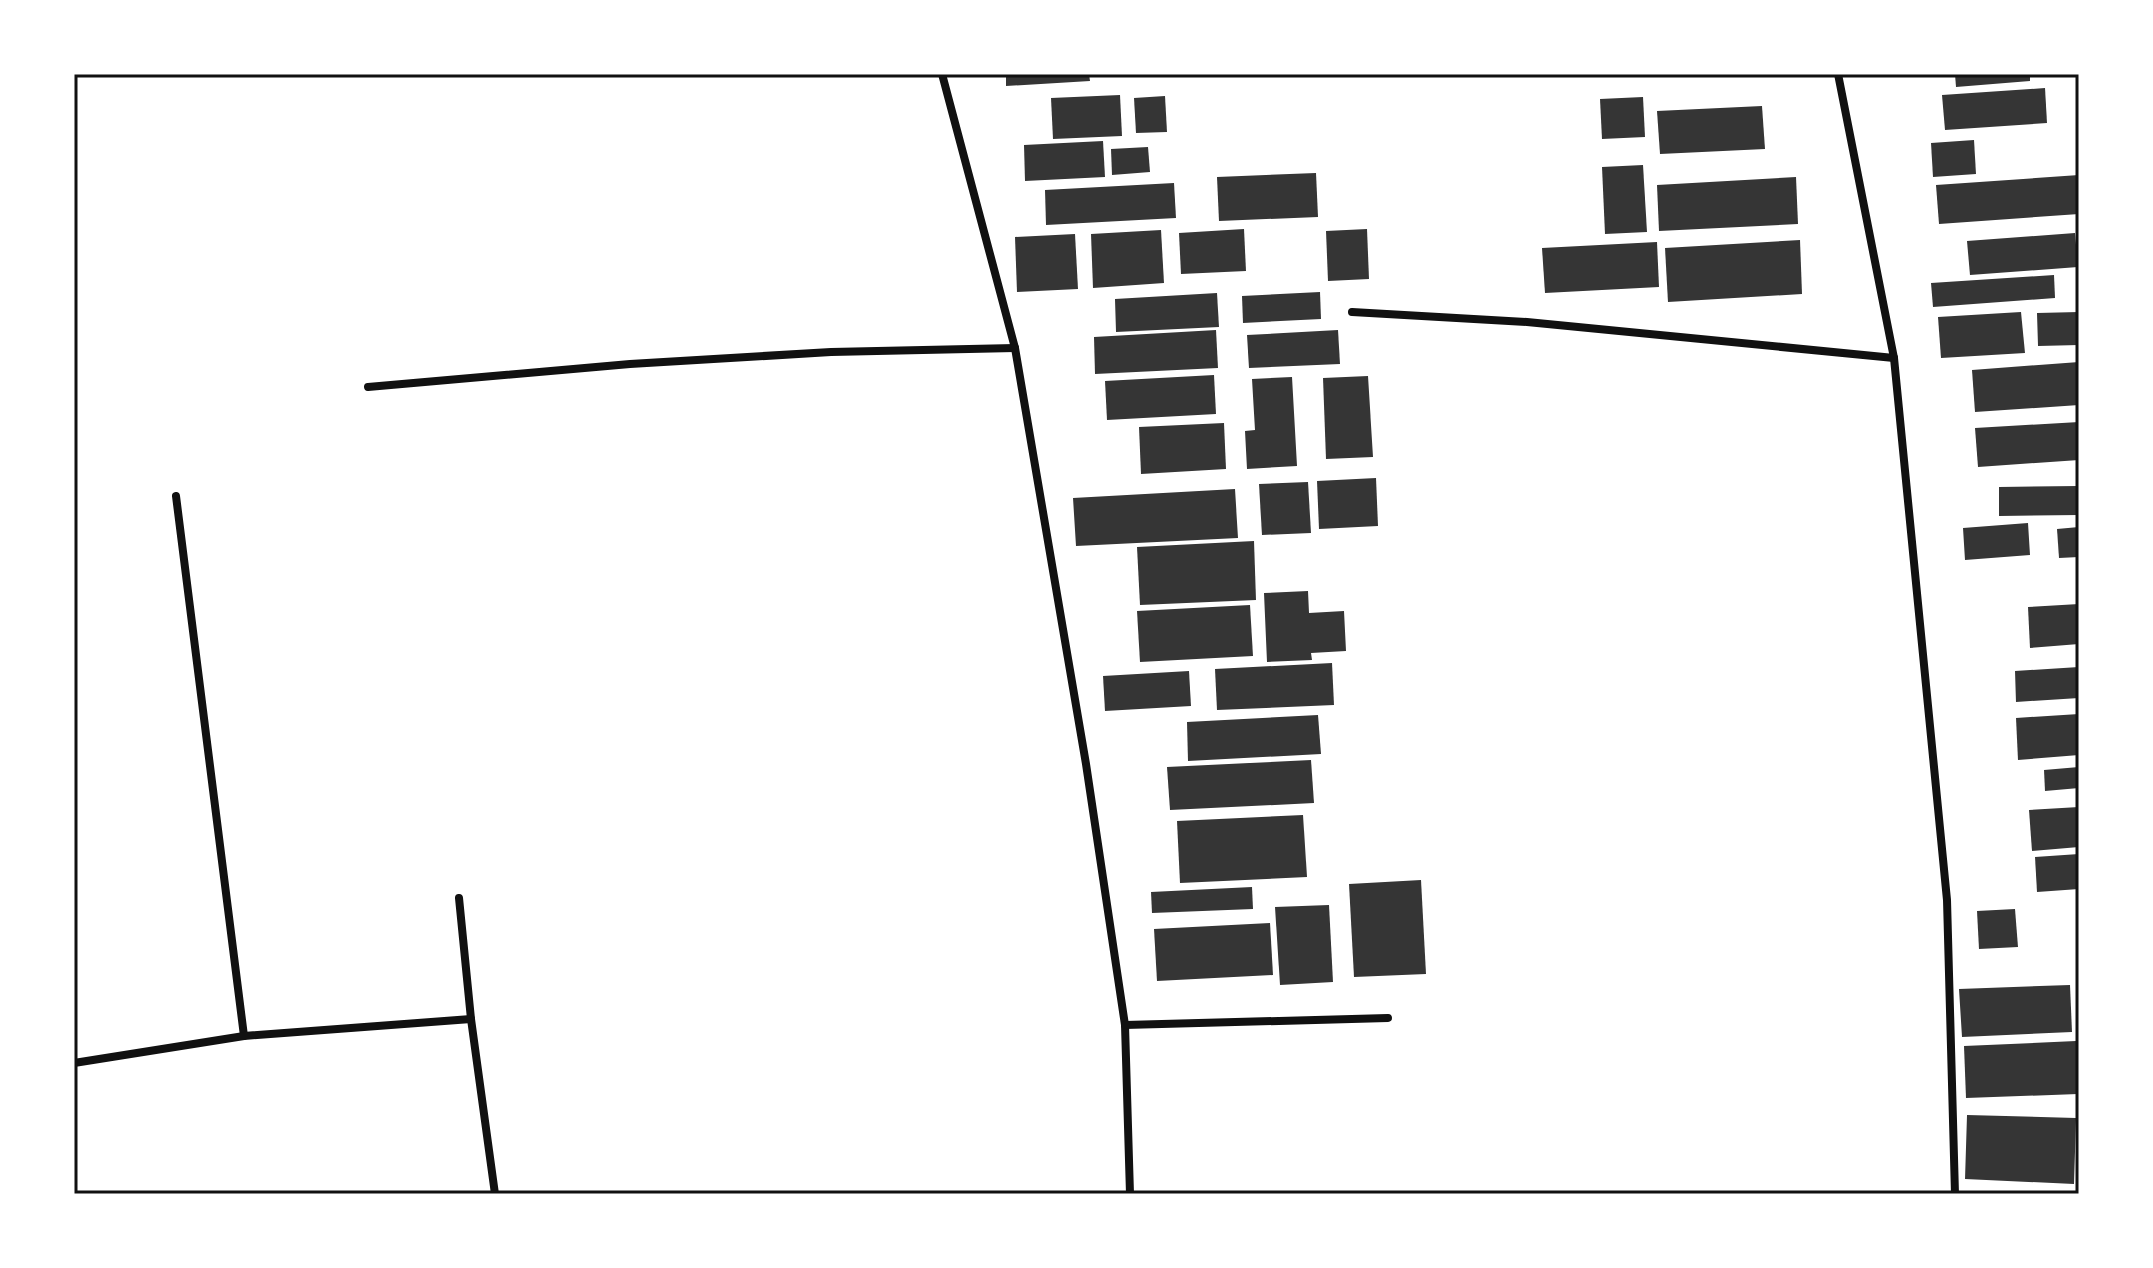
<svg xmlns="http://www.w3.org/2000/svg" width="2153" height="1268" font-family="'Noto Sans',sans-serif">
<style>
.building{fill:#353535}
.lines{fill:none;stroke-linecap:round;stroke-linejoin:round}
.minor{stroke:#111;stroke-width:8}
.neatline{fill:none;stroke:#111;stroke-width:3}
</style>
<rect width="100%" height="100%" fill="#fff"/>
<g class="building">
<path d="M 1006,74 L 1089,74 L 1090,81 L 1006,86 Z"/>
<path d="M 1955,74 L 2030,74 L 2030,81 L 1956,87 Z"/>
<path d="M 2045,88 L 2047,123 L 1945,130 L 1942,95 Z"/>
<path d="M 1120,95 L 1122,136 L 1053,139 L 1051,98 Z"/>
<path d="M 1165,96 L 1167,132 L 1136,133 L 1134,98 Z"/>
<path d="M 1643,97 L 1645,137 L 1602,139 L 1600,99 Z"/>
<path d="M 1762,106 L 1765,149 L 1660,154 L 1657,111 Z"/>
<path d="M 1974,140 L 1976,174 L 1933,177 L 1931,143 Z"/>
<path d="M 1103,141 L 1105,177 L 1025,181 L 1024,145 Z"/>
<path d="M 1148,147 L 1150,172 L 1112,175 L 1111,149 Z"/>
<path d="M 1643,165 L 1647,232 L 1605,234 L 1602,167 Z"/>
<path d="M 1316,173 L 1318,217 L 1219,221 L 1217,177 Z"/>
<path d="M 2079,175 L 2079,214 L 1939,224 L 1936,185 Z"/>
<path d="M 1796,177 L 1798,224 L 1659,231 L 1657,185 Z"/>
<path d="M 1174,183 L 1176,218 L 1046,225 L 1045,190 Z"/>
<path d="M 1244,229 L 1246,271 L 1181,274 L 1179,233 Z"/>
<path d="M 1367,229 L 1369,279 L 1328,281 L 1326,231 Z"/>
<path d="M 1161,230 L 1164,283 L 1093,288 L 1091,234 Z"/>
<path d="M 2075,233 L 2078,267 L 1970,275 L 1967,241 Z"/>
<path d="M 1075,234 L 1078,289 L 1017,292 L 1015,237 Z"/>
<path d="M 1800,240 L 1802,294 L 1668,302 L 1665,248 Z"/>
<path d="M 1657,242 L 1659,287 L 1545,293 L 1542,248 Z"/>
<path d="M 2054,275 L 2055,298 L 1933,307 L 1931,283 Z"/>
<path d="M 1320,292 L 1321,319 L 1243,323 L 1242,296 Z"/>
<path d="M 1217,293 L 1219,327 L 1116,332 L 1115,299 Z"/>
<path d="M 2021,312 L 2025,353 L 1941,358 L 1938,317 Z"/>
<path d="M 2079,312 L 2079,345 L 2038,346 L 2037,313 Z"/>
<path d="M 1216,330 L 1218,368 L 1095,374 L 1094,337 Z"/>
<path d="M 1338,330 L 1340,364 L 1249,368 L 1247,335 Z"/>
<path d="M 2079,362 L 2079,405 L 1975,412 L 1972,370 Z"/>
<path d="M 1214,375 L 1216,414 L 1107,420 L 1105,381 Z"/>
<path d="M 1368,376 L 1373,457 L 1326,459 L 1323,378 Z"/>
<path d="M 1292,377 L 1297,466 L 1247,469 L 1245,431 L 1255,430 L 1252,379 Z"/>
<path d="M 2079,422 L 2079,460 L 1978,467 L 1975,428 Z"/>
<path d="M 1224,423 L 1226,469 L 1141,474 L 1139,427 Z"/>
<path d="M 1376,478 L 1378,526 L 1319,529 L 1317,481 Z"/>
<path d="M 1308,482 L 1311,533 L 1262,535 L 1259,484 Z"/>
<path d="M 2079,486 L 2079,515 L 1999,516 L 1999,487 Z"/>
<path d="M 1235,489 L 1238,538 L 1076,546 L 1073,498 Z"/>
<path d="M 2028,523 L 2030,555 L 1965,560 L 1963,528 Z"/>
<path d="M 2079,527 L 2079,557 L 2059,558 L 2057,529 Z"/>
<path d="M 1254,541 L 1256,600 L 1140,605 L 1137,547 Z"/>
<path d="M 1308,591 L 1309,613 L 1344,611 L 1346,651 L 1311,653 L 1312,660 L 1267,662 L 1264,593 Z"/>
<path d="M 2079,604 L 2079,644 L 2030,648 L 2028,607 Z"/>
<path d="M 1250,605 L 1253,656 L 1140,662 L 1137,611 Z"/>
<path d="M 1332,663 L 1334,705 L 1217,710 L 1215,669 Z"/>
<path d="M 2079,667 L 2079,698 L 2016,702 L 2015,671 Z"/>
<path d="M 1189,671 L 1191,706 L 1105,711 L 1103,676 Z"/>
<path d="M 2079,714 L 2079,755 L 2018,760 L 2016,718 Z"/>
<path d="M 1318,715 L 1321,754 L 1188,761 L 1187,722 Z"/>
<path d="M 1311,760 L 1314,803 L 1170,810 L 1167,767 Z"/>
<path d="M 2079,767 L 2079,788 L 2045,791 L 2044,770 Z"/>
<path d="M 2079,807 L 2079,847 L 2032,851 L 2029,810 Z"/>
<path d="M 1303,815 L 1307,877 L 1180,883 L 1177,821 Z"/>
<path d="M 2079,854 L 2079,889 L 2037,892 L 2035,857 Z"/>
<path d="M 1421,880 L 1426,974 L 1354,977 L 1349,884 Z"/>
<path d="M 1252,887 L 1253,909 L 1152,913 L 1151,892 Z"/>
<path d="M 1329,905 L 1333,982 L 1280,985 L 1275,907 Z"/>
<path d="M 2015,909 L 2018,947 L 1979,949 L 1977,911 Z"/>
<path d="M 1270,923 L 1273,975 L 1157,981 L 1154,929 Z"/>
<path d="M 2070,985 L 2072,1032 L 1962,1037 L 1959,989 Z"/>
<path d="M 2076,1041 L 2078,1094 L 1966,1098 L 1964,1046 Z"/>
<path d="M 1967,1115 L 2076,1118 L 2074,1184 L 1965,1179 Z"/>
</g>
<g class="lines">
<g class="minor">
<path d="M 942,74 L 1015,348 L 1086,764 L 1125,1025 L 1130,1194"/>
<path d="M 1838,74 L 1894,358 L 1947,900 L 1955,1194"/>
<path d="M 1352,312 L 1527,322 L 1894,358"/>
<path d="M 368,387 L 630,364 L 831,352 L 1015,348"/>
<path d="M 176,496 L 244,1036"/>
<path d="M 459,898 L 471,1019 L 495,1194"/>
<path d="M 1125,1025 L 1388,1018"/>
<path d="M 74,1063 L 244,1036 L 471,1019"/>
</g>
</g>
<rect width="2153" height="1268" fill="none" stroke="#ffffff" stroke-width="152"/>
<rect x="76" y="76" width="2001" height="1116" class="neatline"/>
</svg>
